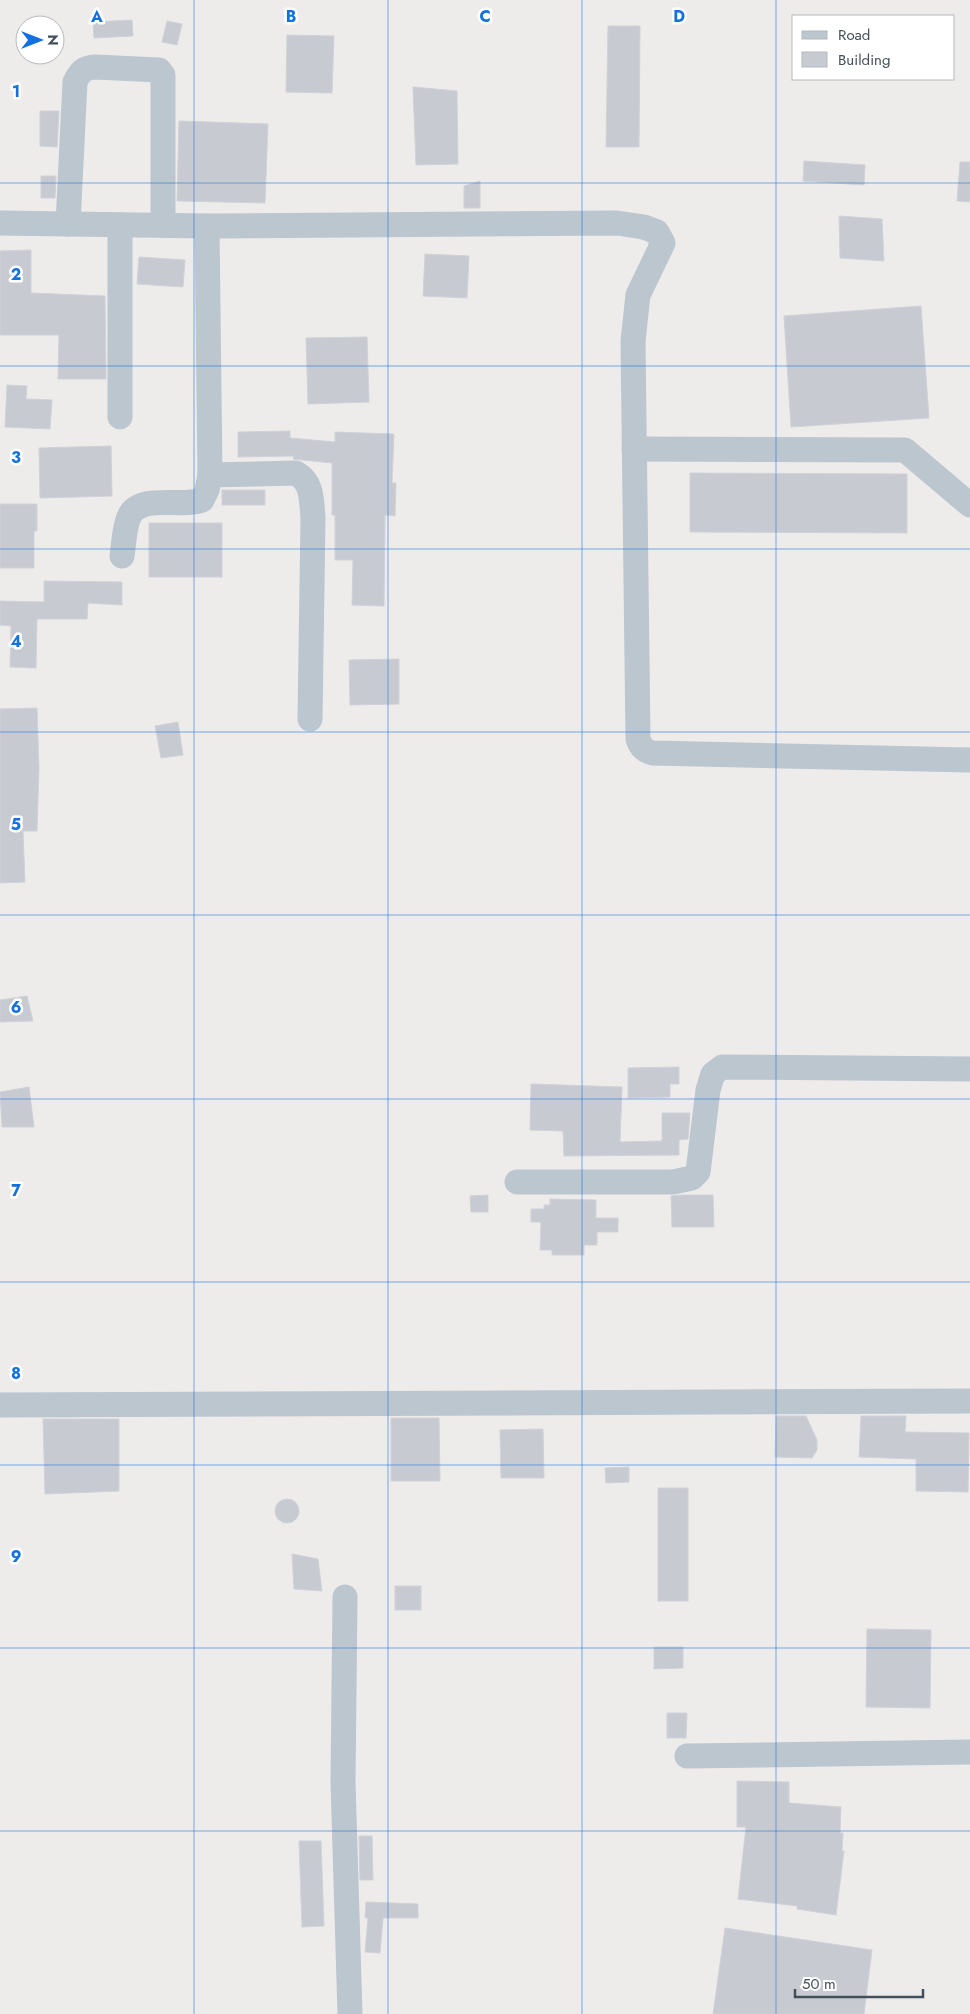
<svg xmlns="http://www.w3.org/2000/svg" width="970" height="2014" font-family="Jost,sans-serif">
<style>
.building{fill:#c8cad1;stroke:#cfd2d8}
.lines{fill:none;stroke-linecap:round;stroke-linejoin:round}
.minor{stroke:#bbc6cf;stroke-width:25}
.grid{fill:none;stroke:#1271e1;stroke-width:1;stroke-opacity:0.55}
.grid-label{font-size:16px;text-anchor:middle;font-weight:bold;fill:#1271e1;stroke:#fff;stroke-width:5;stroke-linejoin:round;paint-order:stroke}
</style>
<rect width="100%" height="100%" fill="#eeebeb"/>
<g class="building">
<path d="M 132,20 L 133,36 L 94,38 L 93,22 Z"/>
<path d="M 167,21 L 182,24 L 177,45 L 162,42 Z"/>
<path d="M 608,26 L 640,26 L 639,147 L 606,147 Z"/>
<path d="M 287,35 L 334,36 L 332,93 L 286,92 Z"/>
<path d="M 413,87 L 457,91 L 458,164 L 416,165 Z"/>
<path d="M 40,111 L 59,111 L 57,147 L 40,146 Z"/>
<path d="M 179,121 L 268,124 L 265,203 L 177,201 Z"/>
<path d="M 804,161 L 865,165 L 864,185 L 803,181 Z"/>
<path d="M 960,162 L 970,162 L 970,202 L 957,201 Z"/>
<path d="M 41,176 L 56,176 L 55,198 L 41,198 Z"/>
<path d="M 480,181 L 480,208 L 464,208 L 464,186 Z"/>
<path d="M 839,216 L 882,219 L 884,261 L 840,258 Z"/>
<path d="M 31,250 L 31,293 L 105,296 L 106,379 L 58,379 L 59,335 L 0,335 L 0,251 Z"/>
<path d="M 425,254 L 469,256 L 467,298 L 423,296 Z"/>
<path d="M 139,257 L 185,260 L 183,287 L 137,284 Z"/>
<path d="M 921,306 L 929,418 L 791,427 L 784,316 Z"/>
<path d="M 367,337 L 369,402 L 308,404 L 306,338 Z"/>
<path d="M 7,385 L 27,386 L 26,399 L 52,400 L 50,429 L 5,427 Z"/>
<path d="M 290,431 L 290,438 L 335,442 L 335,432 L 394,434 L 392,483 L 396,483 L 395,516 L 385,515 L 384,606 L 352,605 L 353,560 L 335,560 L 335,515 L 332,515 L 332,463 L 293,459 L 294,456 L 238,457 L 238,432 Z"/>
<path d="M 111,446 L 112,496 L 40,498 L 39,448 Z"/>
<path d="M 690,473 L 907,474 L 907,533 L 690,532 Z"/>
<rect x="222" y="490" width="43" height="15"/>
<path d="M 0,504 L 37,504 L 37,531 L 34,531 L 34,568 L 0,568 Z"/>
<rect x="149" y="523" width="73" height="54"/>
<path d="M 44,581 L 122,582 L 122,605 L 88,603 L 87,619 L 37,619 L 36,668 L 10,667 L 11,626 L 0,625 L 0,601 L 44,602 Z"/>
<path d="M 399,659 L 399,704 L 350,705 L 349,660 Z"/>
<path d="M 37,708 L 39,768 L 37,831 L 23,831 L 25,882 L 0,883 L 0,709 Z"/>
<path d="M 178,722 L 183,755 L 161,758 L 155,726 Z"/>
<path d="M 27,996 L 33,1021 L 0,1022 L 0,1000 Z"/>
<path d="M 679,1067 L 679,1084 L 670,1084 L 670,1097 L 628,1098 L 628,1068 Z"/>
<path d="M 531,1084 L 622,1087 L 620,1142 L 662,1141 L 662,1113 L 690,1113 L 688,1139 L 679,1140 L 679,1155 L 564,1156 L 563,1131 L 530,1130 Z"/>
<path d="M 29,1087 L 34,1127 L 2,1127 L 0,1092 Z"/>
<path d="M 488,1195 L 488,1212 L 471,1212 L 470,1196 Z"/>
<path d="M 682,1195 L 713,1195 L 714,1227 L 672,1227 L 671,1196 Z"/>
<path d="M 550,1199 L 596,1200 L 596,1218 L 618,1218 L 618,1232 L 597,1232 L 597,1245 L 584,1245 L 584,1255 L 552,1255 L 552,1250 L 540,1250 L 541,1222 L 531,1222 L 531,1209 L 544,1209 L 544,1205 L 550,1205 Z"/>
<path d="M 776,1416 L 806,1416 L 817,1440 L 817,1450 L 812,1458 L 775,1457 Z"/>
<path d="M 861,1416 L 906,1416 L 905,1432 L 969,1433 L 968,1492 L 916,1491 L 916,1459 L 859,1457 Z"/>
<path d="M 391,1418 L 439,1418 L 440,1481 L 391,1481 Z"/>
<path d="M 43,1419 L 119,1419 L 119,1491 L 45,1494 Z"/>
<path d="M 543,1429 L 544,1478 L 501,1478 L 500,1430 Z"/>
<path d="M 629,1467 L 629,1482 L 606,1483 L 605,1468 Z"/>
<rect x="658" y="1488" width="30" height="113"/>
<circle cx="287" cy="1511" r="12"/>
<path d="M 292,1554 L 318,1559 L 322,1591 L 294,1589 Z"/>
<rect x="395" y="1586" width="26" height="24"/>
<path d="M 867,1629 L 931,1630 L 930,1708 L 866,1707 Z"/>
<path d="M 654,1647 L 683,1647 L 683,1668 L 654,1669 Z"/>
<path d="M 667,1713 L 687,1713 L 686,1738 L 667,1738 Z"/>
<path d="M 737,1781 L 789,1782 L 789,1803 L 841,1807 L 840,1833 L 843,1833 L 842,1851 L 844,1851 L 836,1915 L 797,1909 L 797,1906 L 738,1899 L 746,1827 L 737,1827 Z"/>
<path d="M 359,1836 L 372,1836 L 373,1880 L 360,1880 Z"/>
<path d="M 299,1841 L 321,1841 L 324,1926 L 302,1927 Z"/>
<path d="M 366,1902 L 418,1904 L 418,1918 L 383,1918 L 380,1953 L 365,1952 L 368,1918 L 365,1918 Z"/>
<path d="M 725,1928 L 872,1950 L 864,2014 L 713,2014 Z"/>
</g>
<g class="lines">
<g class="minor">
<path d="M 0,223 L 207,226 L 617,223 L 644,227 L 657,232 L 663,243 L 638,295 L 633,341 L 638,739 C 641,747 644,751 653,753 L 970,760"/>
<path d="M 68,224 L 75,82 C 80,72 83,68 95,67 L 159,70 L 163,75 L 163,225"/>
<path d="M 120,225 L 120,417"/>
<path d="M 207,226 L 210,475 L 296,473 C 313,483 311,499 313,517 L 310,719"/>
<path d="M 634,449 L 905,450 L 970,505"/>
<path d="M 122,556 C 124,544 124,528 129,517 C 139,493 181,508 202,500 L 207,490 L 210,475"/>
<path d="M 517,1182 L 673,1182 L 692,1178 L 698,1172 L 708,1090 L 713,1074 L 722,1067 L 970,1069"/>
<path d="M 0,1405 L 970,1401"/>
<path d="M 345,1597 L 343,1782 L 350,2014"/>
<path d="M 687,1756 L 970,1752"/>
</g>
</g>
<path class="grid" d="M 194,0 L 194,2014M 388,0 L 388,2014M 582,0 L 582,2014M 776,0 L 776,2014M 0,183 L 970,183M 0,366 L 970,366M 0,549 L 970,549M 0,732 L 970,732M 0,915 L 970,915M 0,1099 L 970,1099M 0,1282 L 970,1282M 0,1465 L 970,1465M 0,1648 L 970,1648M 0,1831 L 970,1831"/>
<g class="grid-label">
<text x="97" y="22">A</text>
<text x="291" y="22">B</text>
<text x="485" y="22">C</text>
<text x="679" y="22">D</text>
<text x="16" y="97">1</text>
<text x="16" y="280">2</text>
<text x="16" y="463">3</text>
<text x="16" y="647">4</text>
<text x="16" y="830">5</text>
<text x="16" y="1013">6</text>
<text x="16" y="1196">7</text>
<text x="16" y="1379">8</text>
<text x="16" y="1562">9</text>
</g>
<rect x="792" y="15" width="162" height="65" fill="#ffffff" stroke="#b4b9bd"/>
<rect x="802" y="31" width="25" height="8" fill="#bbc6cf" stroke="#b4b9bd"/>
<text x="838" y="40" font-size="15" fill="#434f59">Road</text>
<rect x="802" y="52" width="25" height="15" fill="#c8cad1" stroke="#b4b9bd"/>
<text x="838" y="65" font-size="15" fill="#434f59">Building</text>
<g transform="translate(40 40) rotate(90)"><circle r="24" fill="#ffffff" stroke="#b4b9bd"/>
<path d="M0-4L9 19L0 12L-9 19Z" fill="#1271e1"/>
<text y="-8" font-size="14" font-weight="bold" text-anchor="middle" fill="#434f59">N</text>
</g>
<path d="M795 1989v8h128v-8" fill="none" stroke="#434f59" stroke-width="2.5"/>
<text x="802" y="1989" font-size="15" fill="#434f59" stroke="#ffffff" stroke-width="4" paint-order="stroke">50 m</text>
</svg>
